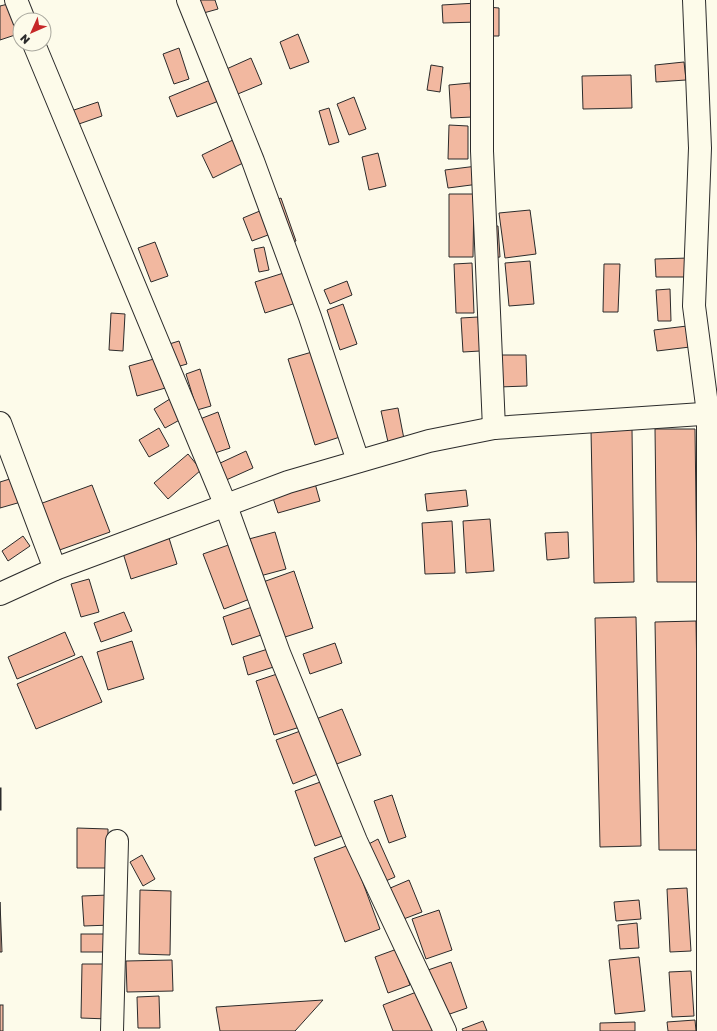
<svg xmlns="http://www.w3.org/2000/svg" width="717" height="1031" font-family="'Golos Text',sans-serif">
<style>
.building{fill:#f2b8a0;stroke:#2b2b2b}
.lines{fill:none;stroke-linecap:round;stroke-linejoin:round}
.street-casing{stroke:#2b2b2b;stroke-width:24}
.street{stroke:#fdfbea;stroke-width:22}
</style>
<rect width="100%" height="100%" fill="#fdfbea"/>
<g class="building">
<path d="M 196,0 L 215,0 L 218,9 L 200,14 Z"/>
<path d="M 477,3 L 477,22 L 443,23 L 442,5 Z"/>
<path d="M 8,4 L 18,34 L 0,40 L 0,6 Z"/>
<path d="M 488,7 L 499,8 L 499,36 L 487,36 Z"/>
<path d="M 298,34 L 309,62 L 290,69 L 280,42 Z"/>
<path d="M 179,48 L 189,79 L 174,84 L 163,54 Z"/>
<path d="M 251,58 L 262,84 L 233,96 L 222,71 Z"/>
<path d="M 684,62 L 686,80 L 656,82 L 655,65 Z"/>
<path d="M 431,65 L 443,67 L 440,92 L 427,90 Z"/>
<path d="M 631,75 L 632,108 L 583,109 L 582,76 Z"/>
<path d="M 215,78 L 224,99 L 177,117 L 169,97 Z"/>
<path d="M 470,83 L 472,117 L 451,118 L 449,85 Z"/>
<path d="M 354,97 L 366,129 L 349,135 L 337,104 Z"/>
<path d="M 98,102 L 102,116 L 76,125 L 71,111 Z"/>
<path d="M 329,108 L 339,142 L 329,145 L 319,111 Z"/>
<path d="M 449,125 L 468,126 L 468,159 L 448,159 Z"/>
<path d="M 237,138 L 249,160 L 213,178 L 202,155 Z"/>
<path d="M 378,153 L 386,186 L 369,190 L 362,157 Z"/>
<path d="M 477,166 L 479,184 L 448,188 L 445,170 Z"/>
<path d="M 449,194 L 474,194 L 473,257 L 449,257 Z"/>
<path d="M 281,198 L 296,241 L 288,244 L 273,201 Z"/>
<path d="M 267,208 L 276,232 L 252,241 L 243,218 Z"/>
<path d="M 530,210 L 536,254 L 505,258 L 499,213 Z"/>
<path d="M 488,226 L 498,226 L 500,257 L 489,258 Z"/>
<path d="M 155,242 L 168,276 L 151,282 L 138,248 Z"/>
<path d="M 264,247 L 269,270 L 259,272 L 254,249 Z"/>
<path d="M 689,258 L 690,277 L 656,277 L 655,259 Z"/>
<path d="M 530,261 L 534,304 L 509,306 L 505,263 Z"/>
<path d="M 472,263 L 474,313 L 456,313 L 454,264 Z"/>
<path d="M 604,264 L 620,264 L 618,312 L 603,312 Z"/>
<path d="M 290,271 L 299,302 L 265,313 L 255,282 Z"/>
<path d="M 347,281 L 352,295 L 330,304 L 324,290 Z"/>
<path d="M 670,289 L 671,321 L 658,321 L 656,290 Z"/>
<path d="M 343,304 L 357,344 L 340,350 L 327,310 Z"/>
<path d="M 111,313 L 125,314 L 123,351 L 109,350 Z"/>
<path d="M 478,317 L 480,351 L 463,352 L 461,318 Z"/>
<path d="M 687,326 L 690,347 L 657,351 L 654,330 Z"/>
<path d="M 179,341 L 187,364 L 173,368 L 166,345 Z"/>
<path d="M 312,352 L 340,437 L 315,445 L 288,359 Z"/>
<path d="M 497,355 L 526,355 L 527,386 L 498,387 Z"/>
<path d="M 161,357 L 169,387 L 137,396 L 129,366 Z"/>
<path d="M 200,369 L 211,406 L 197,410 L 186,374 Z"/>
<path d="M 173,397 L 185,417 L 165,428 L 154,409 Z"/>
<path d="M 398,408 L 404,439 L 388,442 L 381,411 Z"/>
<path d="M 218,412 L 230,448 L 212,454 L 200,419 Z"/>
<path d="M 159,428 L 169,446 L 149,457 L 139,440 Z"/>
<path d="M 632,429 L 634,582 L 594,583 L 591,430 Z"/>
<path d="M 655,429 L 695,429 L 697,582 L 657,582 Z"/>
<path d="M 246,451 L 253,468 L 224,481 L 216,465 Z"/>
<path d="M 188,454 L 201,470 L 168,499 L 154,483 Z"/>
<path d="M 13,478 L 21,502 L 0,508 L 0,482 Z"/>
<path d="M 314,480 L 320,501 L 278,513 L 271,492 Z"/>
<path d="M 92,485 L 110,532 L 54,552 L 37,505 Z"/>
<path d="M 466,490 L 468,506 L 427,511 L 425,494 Z"/>
<path d="M 490,519 L 494,571 L 466,573 L 463,521 Z"/>
<path d="M 452,521 L 455,573 L 425,574 L 422,523 Z"/>
<path d="M 275,532 L 286,569 L 260,576 L 249,539 Z"/>
<path d="M 568,532 L 569,558 L 547,560 L 545,533 Z"/>
<path d="M 23,536 L 30,546 L 8,561 L 2,551 Z"/>
<path d="M 169,538 L 177,564 L 131,579 L 123,553 Z"/>
<path d="M 234,543 L 255,597 L 224,609 L 203,554 Z"/>
<path d="M 294,571 L 313,628 L 282,638 L 263,582 Z"/>
<path d="M 89,579 L 99,612 L 81,617 L 71,584 Z"/>
<path d="M 258,605 L 267,633 L 232,645 L 223,617 Z"/>
<path d="M 124,612 L 132,631 L 101,642 L 94,623 Z"/>
<path d="M 636,617 L 641,846 L 600,847 L 595,618 Z"/>
<path d="M 696,621 L 700,850 L 659,850 L 655,622 Z"/>
<path d="M 65,632 L 75,655 L 17,679 L 8,657 Z"/>
<path d="M 132,641 L 144,679 L 108,690 L 97,652 Z"/>
<path d="M 335,643 L 342,663 L 310,674 L 303,654 Z"/>
<path d="M 274,647 L 280,665 L 248,675 L 243,657 Z"/>
<path d="M 82,656 L 102,702 L 36,729 L 17,684 Z"/>
<path d="M 283,672 L 300,727 L 274,735 L 256,681 Z"/>
<path d="M 342,709 L 361,755 L 334,765 L 316,719 Z"/>
<path d="M 303,730 L 320,773 L 293,784 L 276,740 Z"/>
<path d="M 326,780 L 345,835 L 315,846 L 295,791 Z"/>
<rect x="0" y="788" width="1" height="22"/>
<path d="M 392,795 L 406,837 L 389,843 L 374,801 Z"/>
<path d="M 77,828 L 108,829 L 108,868 L 77,868 Z"/>
<path d="M 378,839 L 395,877 L 381,883 L 365,846 Z"/>
<path d="M 349,845 L 380,929 L 345,942 L 314,858 Z"/>
<path d="M 142,855 L 155,879 L 143,886 L 130,862 Z"/>
<path d="M 409,880 L 422,912 L 401,920 L 388,889 Z"/>
<path d="M 687,888 L 691,951 L 670,952 L 667,889 Z"/>
<path d="M 140,890 L 171,891 L 170,955 L 139,954 Z"/>
<path d="M 109,895 L 111,925 L 84,926 L 82,896 Z"/>
<path d="M 639,900 L 641,919 L 616,921 L 614,902 Z"/>
<path d="M 0,902 L 2,952 L 0,952 Z"/>
<path d="M 439,910 L 452,950 L 426,959 L 412,919 Z"/>
<path d="M 637,923 L 639,948 L 620,949 L 618,925 Z"/>
<rect x="81" y="934" width="29" height="18"/>
<path d="M 397,949 L 410,985 L 388,993 L 375,957 Z"/>
<path d="M 639,957 L 645,1011 L 615,1014 L 609,960 Z"/>
<path d="M 172,960 L 173,991 L 127,992 L 126,961 Z"/>
<path d="M 451,962 L 467,1008 L 444,1016 L 428,970 Z"/>
<path d="M 82,964 L 109,964 L 108,1019 L 81,1018 Z"/>
<path d="M 691,971 L 694,1016 L 672,1017 L 669,972 Z"/>
<path d="M 419,991 L 435,1031 L 393,1031 L 383,1005 Z"/>
<path d="M 159,996 L 160,1028 L 138,1028 L 137,997 Z"/>
<path d="M 323,1000 L 295,1031 L 220,1031 L 216,1007 Z"/>
<rect x="0" y="1005" width="3" height="26"/>
<path d="M 695,1020 L 696,1031 L 668,1031 L 667,1022 Z"/>
<path d="M 483,1021 L 487,1031 L 463,1031 L 462,1029 Z"/>
<path d="M 635,1022 L 635,1031 L 600,1031 L 600,1023 Z"/>
</g>
<g class="lines">
<g class="street-casing">
<g id="street">
<path d="M 16,0 L 24,20"/>
<path d="M 188,0 L 253,161 L 310,317 L 358,461"/>
<path d="M 482,0 L 482,151 L 494,428"/>
<path d="M 694,0 L 700,148 L 694,306 L 708,413 L 708,1031"/>
<path d="M 34,44 L 226,506 L 279,653 L 356,841 L 445,1031"/>
<path d="M 0,423 L 55,569"/>
<path d="M 0,594 L 55,569 L 288,482 L 429,441 L 494,428 L 717,413"/>
<path d="M 112,1031 L 117,841"/>
</g>
</g>
<use href="#street" class="street"/>
</g>
<g transform="translate(32 32) rotate(225)"><circle r="19" fill="#fdfbea" stroke="#a9a89e"/>
<path d="M0-3L7 15L0 10L-7 15Z" fill="#c62828"/>
<text y="-6" font-size="11" font-weight="bold" text-anchor="middle" fill="#2b2b2b">N</text>
</g>
</svg>
